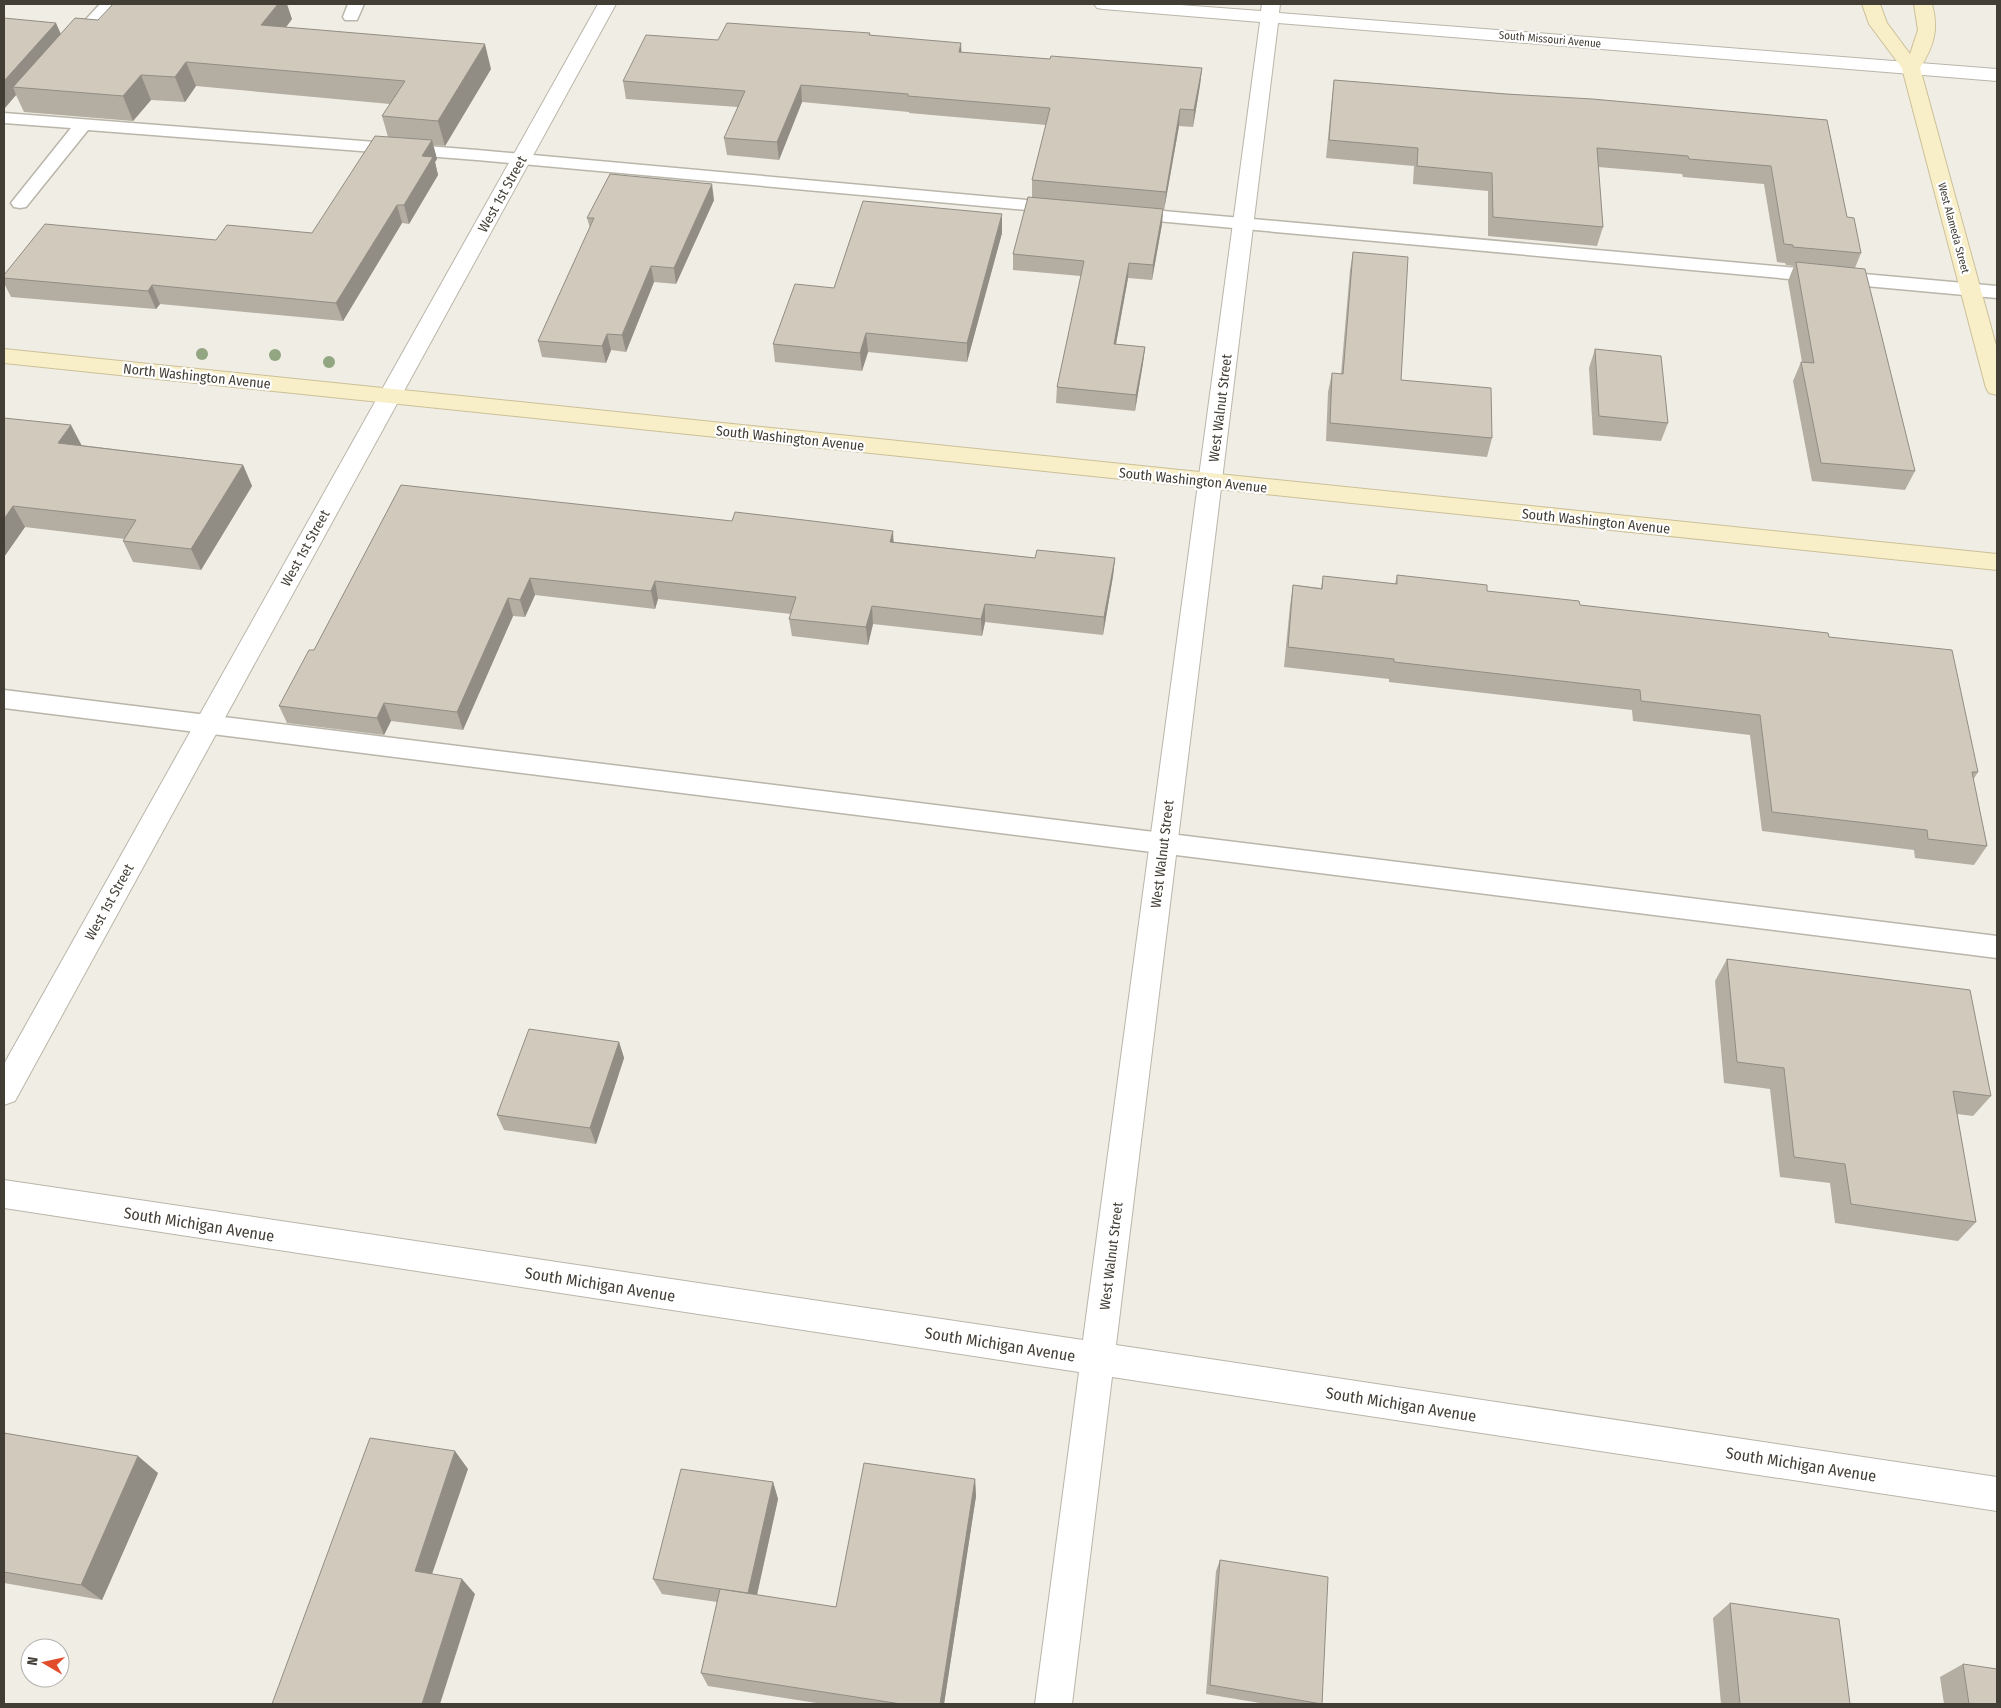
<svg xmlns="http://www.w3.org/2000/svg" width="2001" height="1708" font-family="'Fira Sans Condensed',sans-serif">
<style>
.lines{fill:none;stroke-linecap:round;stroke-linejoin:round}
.lane-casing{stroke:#bab5a9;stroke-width:3}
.street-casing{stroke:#bab5a9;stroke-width:2}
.secondary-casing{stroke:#cbc099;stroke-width:2}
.lane{fill:#fff;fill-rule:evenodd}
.street{fill:#fff;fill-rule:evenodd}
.secondary{fill:#f8eec7;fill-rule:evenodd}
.tree{fill:#91a681}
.wall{fill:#b3ada2}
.shaded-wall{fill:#928d84}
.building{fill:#d0c9bc;stroke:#928d84}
.labels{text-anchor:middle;stroke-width:4.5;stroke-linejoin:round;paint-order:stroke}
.far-street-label{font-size:11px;fill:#423d35;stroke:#fff}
.street-label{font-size:14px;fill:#423d35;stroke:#fff}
.near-street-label{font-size:16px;fill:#423d35;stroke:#fff}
</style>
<rect width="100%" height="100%" fill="#f0ede5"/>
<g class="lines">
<g class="lane-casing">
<g id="lane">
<path d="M 100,4 L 117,4 L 78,49 L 66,49 L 64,45 L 66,41 Z"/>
<path d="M 348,4 L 364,4 L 357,20 L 345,20 L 343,17 Z"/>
<path d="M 4,113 L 477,150 L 1060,203 L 1066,204 L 1069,208 L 1066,212 L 1060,213 L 477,160 L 88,130 L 26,207 L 20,208 L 14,207 L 11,203 L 71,128 L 4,123 Z"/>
<path d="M 1130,208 L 1997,286 L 1997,298 L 1124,218 L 1121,214 L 1124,210 Z"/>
<path d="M 4,690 L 1997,936 L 1997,958 L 4,708 Z"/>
</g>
</g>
<g class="street-casing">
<g id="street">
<path d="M 598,4 L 616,4 L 15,1101 L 4,1105 L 4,1064 Z"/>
<path d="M 1094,4 L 1167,4 L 1261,11 L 1262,4 L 1280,4 L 1279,13 L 1997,69 L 1997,81 L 1278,23 L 1116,1345 L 1997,1477 L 1997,1511 L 1112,1377 L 1072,1704 L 1035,1704 L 1079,1372 L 4,1208 L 4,1180 L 1083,1340 L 1260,22 L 1103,9 L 1097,8 Z"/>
</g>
</g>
<g class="secondary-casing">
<g id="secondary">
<path d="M 1862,4 L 1880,4 L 1887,23 L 1910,54 L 1918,30 L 1914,4 L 1932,4 C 1939,29 1934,46 1920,68 L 1997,349 L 1997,395 L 1989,393 L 1986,388 L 1902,68 L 1869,24 Z"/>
<path d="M 4,349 L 1997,554 L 1997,570 L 4,363 Z"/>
</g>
</g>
<use href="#lane" class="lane"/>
<use href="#street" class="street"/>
<use href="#secondary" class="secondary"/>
</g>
<g class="tree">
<circle cx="202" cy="354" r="6"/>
<circle cx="275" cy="355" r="6"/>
<circle cx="329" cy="362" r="6"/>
</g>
<g class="wall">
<path d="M 4,18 L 61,34 L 98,20 L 292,19 L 286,27 L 491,69 L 445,146 L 433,145 L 437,159 L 435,162 L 438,175 L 409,224 L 402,223 L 343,321 L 160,304 L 156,309 L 11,297 L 4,283 L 4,275 L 216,240 L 312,233 L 388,137 L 382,116 L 390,104 L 196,86 L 185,102 L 151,100 L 133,121 L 24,112 L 16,95 L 4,109 Z"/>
<path d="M 870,33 L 870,35 L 961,52 L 1050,59 L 1202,68 L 1200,85 L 1193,127 L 1179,126 L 1164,210 L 1163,209 L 1162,224 L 1152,280 L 1128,278 L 1116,344 L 1145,347 L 1143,363 L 1135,411 L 1056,403 L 1057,387 L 1081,276 L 1013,270 L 1013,254 L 1032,197 L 1032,180 L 1046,125 L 909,113 L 909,112 L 802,102 L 779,160 L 727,155 L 724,138 L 738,107 L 626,99 L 623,81 L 718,40 Z"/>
<path d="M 1334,80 L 1827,120 L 1847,217 L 1861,253 L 1855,268 L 1915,471 L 1905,490 L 1812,481 L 1793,381 L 1801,362 L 1802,362 L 1788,281 L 1794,266 L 1786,265 L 1785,263 L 1777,262 L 1764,184 L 1683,177 L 1682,174 L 1598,167 L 1603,227 L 1597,246 L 1488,236 L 1488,191 L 1413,184 L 1414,166 L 1326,158 L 1332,98 Z"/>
<path d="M 714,200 L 676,284 L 654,282 L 626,352 L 611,350 L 606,363 L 542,357 L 538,341 L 590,228 L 587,218 Z"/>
<path d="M 1002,233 L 967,362 L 868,352 L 862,371 L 775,362 L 773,344 L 834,288 Z"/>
<path d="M 1353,252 L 1401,380 L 1492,438 L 1487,457 L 1326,441 L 1328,392 L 1332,373 L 1341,374 L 1350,270 Z"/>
<path d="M 1595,349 L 1668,423 L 1661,441 L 1593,435 L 1589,368 Z"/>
<path d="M 4,418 L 81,445 L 243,465 L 252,486 L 201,570 L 133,562 L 123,541 L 125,539 L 25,527 L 4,557 Z"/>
<path d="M 401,485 L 1035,558 L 1115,558 L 1113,576 L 1103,635 L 985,622 L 982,636 L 873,624 L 868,645 L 792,636 L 789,619 L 791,614 L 658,599 L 655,609 L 535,595 L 525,617 L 513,616 L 463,730 L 391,721 L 384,735 L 287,723 L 279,706 L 314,650 Z"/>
<path d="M 1397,575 L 1487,591 L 1580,605 L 1829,637 L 1978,772 L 1973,780 L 1987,846 L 1974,865 L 1915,858 L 1914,850 L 1762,831 L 1750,735 L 1633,721 L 1632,710 L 1389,682 L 1389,679 L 1284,667 L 1290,606 L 1293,585 L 1321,588 L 1323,576 L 1395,584 Z"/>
<path d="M 1727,959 L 1991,1096 L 1973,1116 L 1957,1114 L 1976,1222 L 1958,1241 L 1835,1223 L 1830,1183 L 1780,1177 L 1770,1089 L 1724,1083 L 1715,981 Z"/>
<path d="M 619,1042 L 624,1058 L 596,1144 L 504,1130 L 497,1115 Z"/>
<path d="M 4,1433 L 158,1473 L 102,1600 L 4,1583 Z"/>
<path d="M 975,1479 L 976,1496 L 944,1704 L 823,1704 L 708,1686 L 701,1673 L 717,1602 L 662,1594 L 653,1579 L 773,1482 L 778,1499 L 757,1595 L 836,1607 Z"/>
<path d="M 1220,1560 L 1322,1704 L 1266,1704 L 1206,1694 L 1216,1571 Z"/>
<path d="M 1730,1603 L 1850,1704 L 1721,1704 L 1713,1618 Z"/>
<path d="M 1963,1664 L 1997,1704 L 1944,1704 L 1940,1677 Z"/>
</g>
<g class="shaded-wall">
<path d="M 278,4 L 287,4 L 292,19 L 269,50 L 261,25 Z"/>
<path d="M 56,23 L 64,41 L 13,87 L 16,95 L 4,109 L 4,81 Z"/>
<path d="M 961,43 L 962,61 L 959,52 Z"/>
<path d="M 485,44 L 491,69 L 445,146 L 438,121 Z"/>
<path d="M 186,62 L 196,86 L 185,102 L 175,77 Z"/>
<path d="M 1202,68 L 1200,85 L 1193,127 L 1194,110 Z"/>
<path d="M 141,75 L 151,100 L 133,121 L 123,96 Z"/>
<path d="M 801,85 L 802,102 L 779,160 L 777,142 Z"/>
<path d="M 1180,109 L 1179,126 L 1164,210 L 1166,192 Z"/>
<path d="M 432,140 L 437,159 L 435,162 L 438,175 L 409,224 L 404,205 L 422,156 Z"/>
<path d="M 712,184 L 714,200 L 676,284 L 674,268 Z"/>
<path d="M 397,205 L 402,223 L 343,321 L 336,303 Z"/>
<path d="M 1163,209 L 1162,224 L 1152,280 L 1153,265 Z"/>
<path d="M 1002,214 L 1002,233 L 967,362 L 967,343 Z"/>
<path d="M 1129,263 L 1128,278 L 1113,360 L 1114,344 Z"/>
<path d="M 651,266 L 654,282 L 626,352 L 622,335 Z"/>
<path d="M 152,285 L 160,304 L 156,309 L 148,291 Z"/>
<path d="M 866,333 L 868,352 L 862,371 L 860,353 Z"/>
<path d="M 607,334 L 611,350 L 606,363 L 602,346 Z"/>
<path d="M 1145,347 L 1143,363 L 1135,411 L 1136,395 Z"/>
<path d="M 71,425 L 82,446 L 58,443 Z"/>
<path d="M 243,465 L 252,486 L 201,570 L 191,549 Z"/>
<path d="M 13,506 L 25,527 L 4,557 L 4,519 Z"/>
<path d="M 893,531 L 894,549 L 890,542 Z"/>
<path d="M 1115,558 L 1113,576 L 1103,635 L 1104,617 Z"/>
<path d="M 530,578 L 535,595 L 525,617 L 520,600 Z"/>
<path d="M 655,581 L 658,599 L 655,609 L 651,591 Z"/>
<path d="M 508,598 L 513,616 L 463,730 L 457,712 Z"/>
<path d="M 985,604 L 985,622 L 982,636 L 981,619 Z"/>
<path d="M 872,606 L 873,624 L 868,645 L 866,627 Z"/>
<path d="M 384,703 L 391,721 L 384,735 L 377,718 Z"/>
<path d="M 619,1042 L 624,1058 L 596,1144 L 590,1128 Z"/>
<path d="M 455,1451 L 468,1469 L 428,1586 L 415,1571 Z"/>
<path d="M 138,1456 L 158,1473 L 102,1600 L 81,1585 Z"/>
<path d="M 975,1479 L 976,1496 L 944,1704 L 940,1704 Z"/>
<path d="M 773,1482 L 778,1499 L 754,1608 L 748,1593 Z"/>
<path d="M 462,1579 L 475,1594 L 440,1704 L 422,1704 Z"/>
</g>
<g class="building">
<path d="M 113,4 L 278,4 L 261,25 L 485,44 L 438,121 L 382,116 L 405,81 L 186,62 L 175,77 L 141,75 L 123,96 L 13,87 L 75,18 L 98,20 Z"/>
<path d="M 4,18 L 56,23 L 4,81 Z"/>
<path d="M 727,23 L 870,33 L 869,35 L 961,43 L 959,52 L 1050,59 L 1051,56 L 1202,68 L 1194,110 L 1180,109 L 1166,192 L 1032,180 L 1050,108 L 908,96 L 908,94 L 801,85 L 777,142 L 724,138 L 745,91 L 623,81 L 646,35 L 718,40 Z"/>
<path d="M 1334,80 L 1506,94 L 1592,99 L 1827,120 L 1847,217 L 1854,218 L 1861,253 L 1793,247 L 1793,245 L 1784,244 L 1771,166 L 1689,159 L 1688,156 L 1597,148 L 1603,227 L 1493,217 L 1492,173 L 1417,166 L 1418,148 L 1329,140 Z"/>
<path d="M 375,136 L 432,140 L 422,156 L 433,157 L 404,205 L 397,205 L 336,303 L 152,285 L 148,291 L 4,278 L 4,275 L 45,224 L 216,240 L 227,225 L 312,233 Z"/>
<path d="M 610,174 L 712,184 L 674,268 L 651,266 L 622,335 L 607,334 L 602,346 L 538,341 L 594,218 L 587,218 Z"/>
<path d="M 1028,197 L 1163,209 L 1153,265 L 1129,263 L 1114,344 L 1145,347 L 1136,395 L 1057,387 L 1084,261 L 1013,254 Z"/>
<path d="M 863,201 L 1002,214 L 967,343 L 866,333 L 860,353 L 773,344 L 795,284 L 834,288 Z"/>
<path d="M 1353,252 L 1408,257 L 1401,380 L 1491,388 L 1492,438 L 1330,423 L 1332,373 L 1343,374 Z"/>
<path d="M 1796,262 L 1865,269 L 1915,471 L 1821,463 L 1801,362 L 1814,363 Z"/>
<path d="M 1595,349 L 1661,356 L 1668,423 L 1599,416 Z"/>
<path d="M 4,418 L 71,425 L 58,443 L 243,465 L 191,549 L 123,541 L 136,520 L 13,506 L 4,519 Z"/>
<path d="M 401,485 L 732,521 L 735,512 L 804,520 L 893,531 L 890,542 L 1035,558 L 1037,550 L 1115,558 L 1104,617 L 985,604 L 981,619 L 872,606 L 866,627 L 789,619 L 796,597 L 655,581 L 651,591 L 530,578 L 520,600 L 508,598 L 457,712 L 384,703 L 377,718 L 279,706 L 309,650 L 314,650 Z"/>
<path d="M 1397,575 L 1487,585 L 1487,591 L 1579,601 L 1580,605 L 1828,633 L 1829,637 L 1952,650 L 1978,772 L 1972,772 L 1987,846 L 1928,839 L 1927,830 L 1772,812 L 1760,715 L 1641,701 L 1640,690 L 1394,662 L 1394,659 L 1288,647 L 1293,585 L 1322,589 L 1323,576 L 1397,584 Z"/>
<path d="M 1727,959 L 1970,990 L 1991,1096 L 1953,1091 L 1976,1222 L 1851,1204 L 1845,1164 L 1794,1157 L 1784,1068 L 1737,1062 Z"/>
<path d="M 529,1029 L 619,1042 L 590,1128 L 497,1115 Z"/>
<path d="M 4,1433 L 138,1456 L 81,1585 L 4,1572 Z"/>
<path d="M 370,1438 L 455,1451 L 415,1571 L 462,1579 L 422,1704 L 272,1704 Z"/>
<path d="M 864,1463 L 975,1479 L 940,1704 L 901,1704 L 701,1673 L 720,1589 L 836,1607 Z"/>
<path d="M 681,1469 L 773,1482 L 748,1593 L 653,1579 Z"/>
<path d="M 1220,1560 L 1328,1577 L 1322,1704 L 1210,1685 Z"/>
<path d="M 1730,1603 L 1839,1619 L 1850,1704 L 1740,1704 Z"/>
<path d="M 1963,1664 L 1997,1669 L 1997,1704 L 1969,1704 Z"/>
</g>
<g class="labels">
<g class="far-street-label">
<text transform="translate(1550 39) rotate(5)" y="4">South Missouri Avenue</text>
<text transform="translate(1954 228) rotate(75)" y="4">West Alameda Street</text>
</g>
<g class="street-label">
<text transform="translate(502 194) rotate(-61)" y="5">West 1st Street</text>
<text transform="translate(197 376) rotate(6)" y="5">North Washington Avenue</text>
<text transform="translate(1220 408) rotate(-83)" y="5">West Walnut Street</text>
<text transform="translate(790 438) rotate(6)" y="5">South Washington Avenue</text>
<text transform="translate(1193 480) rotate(6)" y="5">South Washington Avenue</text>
<text transform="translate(1596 521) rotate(6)" y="5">South Washington Avenue</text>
<text transform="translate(305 548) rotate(-61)" y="5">West 1st Street</text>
<text transform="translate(1162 854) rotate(-83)" y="5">West Walnut Street</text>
<text transform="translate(109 902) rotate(-61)" y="5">West 1st Street</text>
<text transform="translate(1111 1256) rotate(-83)" y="5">West Walnut Street</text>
</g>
<g class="near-street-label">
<text transform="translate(199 1224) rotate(9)" y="6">South Michigan Avenue</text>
<text transform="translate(600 1284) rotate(9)" y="6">South Michigan Avenue</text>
<text transform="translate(1000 1344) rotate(9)" y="6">South Michigan Avenue</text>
<text transform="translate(1401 1404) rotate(9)" y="6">South Michigan Avenue</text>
<text transform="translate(1801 1464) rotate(9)" y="6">South Michigan Avenue</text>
</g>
</g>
<rect width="2001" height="1708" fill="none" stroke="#423d35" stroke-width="10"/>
<g transform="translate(45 1663) rotate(279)"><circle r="24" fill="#ffffff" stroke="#b3b1ae"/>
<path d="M0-4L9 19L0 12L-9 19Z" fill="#e14d2b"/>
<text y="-8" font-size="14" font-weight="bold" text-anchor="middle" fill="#423d35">N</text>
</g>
</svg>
